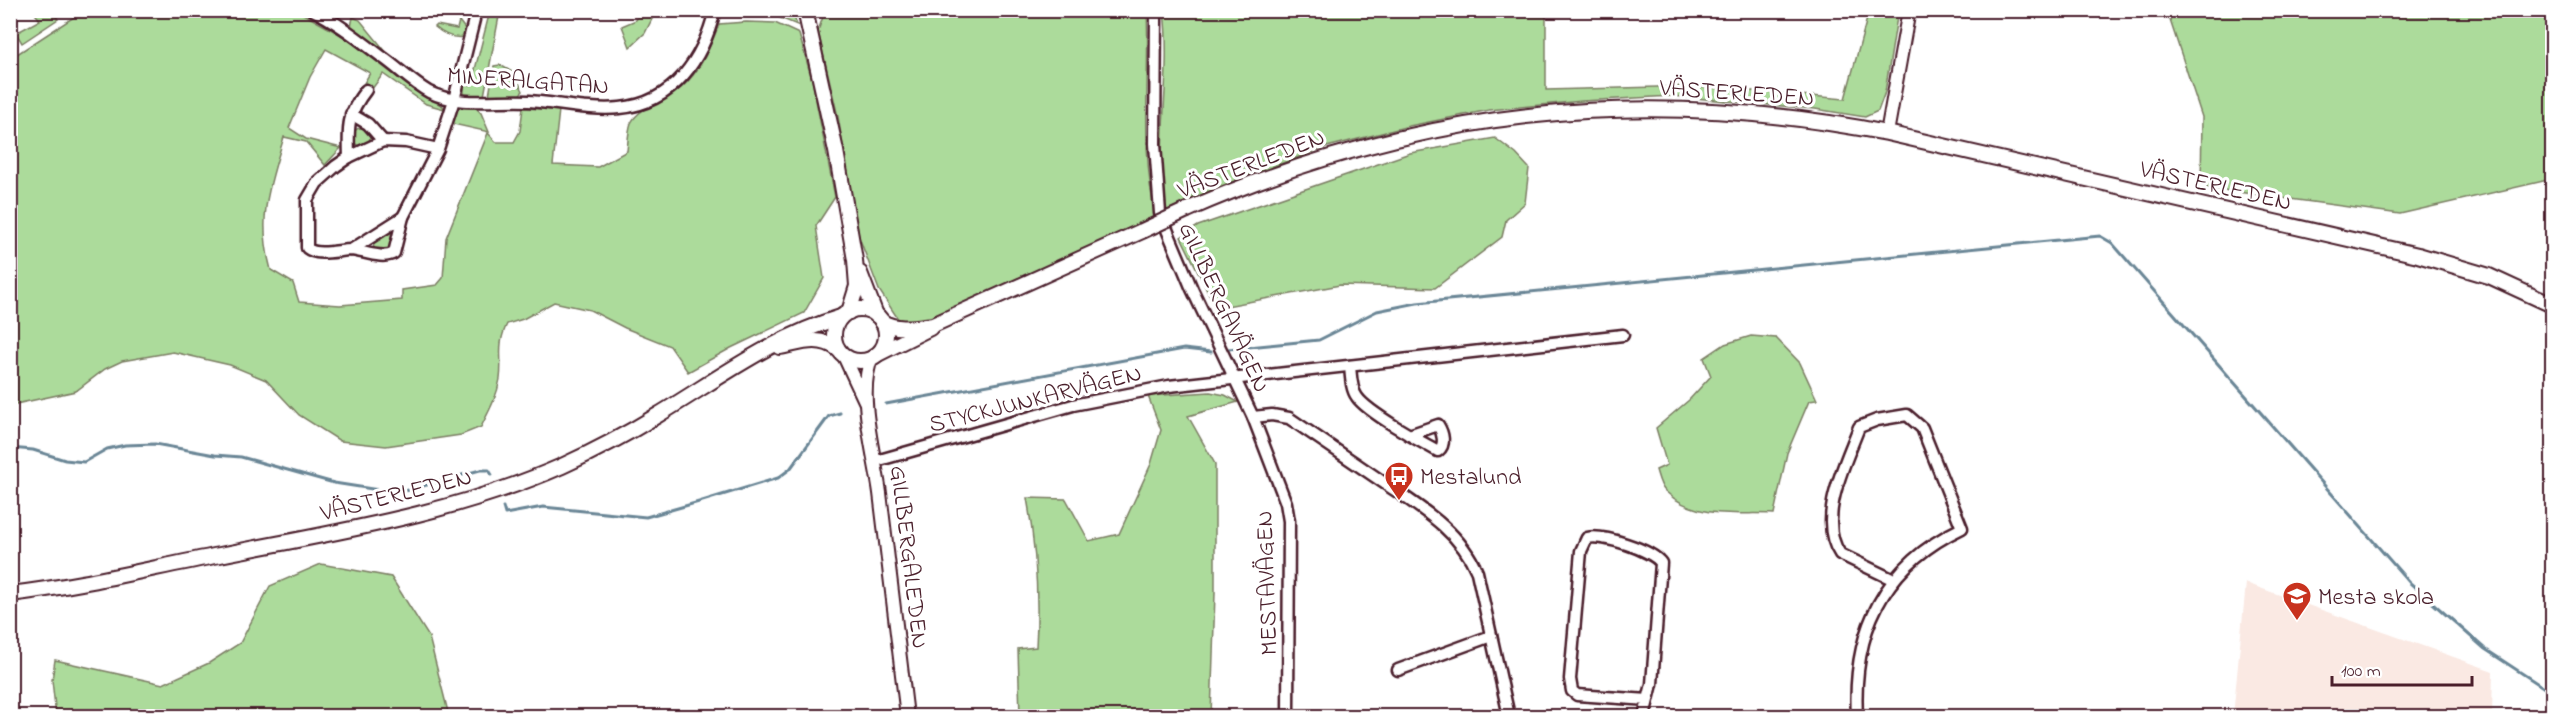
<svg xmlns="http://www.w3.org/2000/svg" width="2563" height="727" font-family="'Indie Flower',sans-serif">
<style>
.built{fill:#fae9e3}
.green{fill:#acdb9b;stroke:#7b7d63;stroke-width:1.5}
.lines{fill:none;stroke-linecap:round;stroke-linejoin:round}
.stream{stroke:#6a8696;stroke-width:3}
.minor-casing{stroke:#4a1f2b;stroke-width:15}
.tertiary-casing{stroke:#4a1f2b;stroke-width:16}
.secondary-casing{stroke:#4a1f2b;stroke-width:18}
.minor{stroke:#fff;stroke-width:10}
.tertiary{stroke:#fff;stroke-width:12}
.secondary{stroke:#fff;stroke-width:14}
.secondary-bridge-casing{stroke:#4a1f2b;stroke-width:18;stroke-linecap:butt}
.secondary-bridge{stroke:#fff;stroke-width:14}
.labels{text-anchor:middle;stroke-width:6;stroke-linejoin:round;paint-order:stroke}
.street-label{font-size:24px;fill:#4a1f2b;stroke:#fff}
.poi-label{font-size:24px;fill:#4a1f2b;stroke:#fff;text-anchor:start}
</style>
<rect width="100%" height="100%" fill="#fff"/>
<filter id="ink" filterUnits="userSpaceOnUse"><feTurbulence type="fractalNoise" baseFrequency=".0167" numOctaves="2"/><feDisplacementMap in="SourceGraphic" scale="12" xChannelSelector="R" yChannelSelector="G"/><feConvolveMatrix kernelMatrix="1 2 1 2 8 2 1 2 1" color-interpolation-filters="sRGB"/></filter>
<g filter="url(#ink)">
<path class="built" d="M 2246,583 L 2493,671 L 2492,716 L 2233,716 Z"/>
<g class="green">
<path d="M 33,11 L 52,11 L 58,19 L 22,43 L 16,33 L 40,20 Z"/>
<path d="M 83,11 L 298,11 L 343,36 L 414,90 L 443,106 L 444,109 L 426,104 L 383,74 L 372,89 L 364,83 L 370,73 L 326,49 L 310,77 L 289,128 L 306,139 L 341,148 L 325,165 L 306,142 L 284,137 C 269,187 257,218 271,270 L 293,283 L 299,302 L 340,305 L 402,300 L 402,290 L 437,285 L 443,278 L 446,238 L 488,133 L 496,142 L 514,142 L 520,131 L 523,108 L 559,110 L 553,165 L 598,167 L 627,151 C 628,143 628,131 631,123 C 640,106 667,100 681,88 C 700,72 710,48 719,24 L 746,22 L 775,23 L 799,34 L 812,80 L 835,197 L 816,226 L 824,278 L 804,313 L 731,348 L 688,372 L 670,346 L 625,328 L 590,310 L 554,302 L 523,319 L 507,324 C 496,347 503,357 500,379 C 497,397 489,411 481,427 L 461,435 L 386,446 L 340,441 L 299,415 L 266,380 L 230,365 L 173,352 L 122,361 L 105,369 L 76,391 L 11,405 L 11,58 Z"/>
<path d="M 482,11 L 500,11 L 484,96 L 468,97 L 464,95 L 464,84 L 471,85 L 489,15 L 481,12 Z"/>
<path d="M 641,11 L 656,11 L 645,33 L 630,47 L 622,26 L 636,20 Z"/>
<path d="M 728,11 L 785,12 L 794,17 L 797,25 L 778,17 L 757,14 L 724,15 Z"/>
<path d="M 825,11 L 1147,11 C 1150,76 1140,154 1156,216 L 932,318 L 902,325 L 879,290 L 859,237 L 838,117 L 818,31 Z"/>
<path d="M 1164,11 L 1546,11 L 1546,90 L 1695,86 L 1845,99 L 1869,11 L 1898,11 L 1885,92 L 1878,111 L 1865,117 L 1815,109 L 1672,96 L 1582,101 L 1489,110 L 1409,126 L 1323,148 L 1224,185 L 1166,211 C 1155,145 1172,77 1164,11 Z"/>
<path d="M 2167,11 L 2552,11 L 2552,179 L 2400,214 L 2201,187 L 2202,117 Z"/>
<path d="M 353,17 L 360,20 L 392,59 L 351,27 Z"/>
<path d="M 459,21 L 466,30 L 464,37 C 453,39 443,34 435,27 L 437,25 L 457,29 Z"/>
<path d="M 500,65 L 514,73 L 523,91 L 519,95 L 489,96 L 494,66 Z"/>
<path d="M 459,108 L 476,108 L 481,113 L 489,132 L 453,124 L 455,112 Z"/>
<circle cx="361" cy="137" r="9"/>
<path d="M 1495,138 L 1516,154 L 1529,168 L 1525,203 L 1506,220 L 1502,237 L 1435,288 L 1340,285 L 1216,308 L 1181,237 L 1198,226 L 1410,153 Z"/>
<path d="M 391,231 L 393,235 L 392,248 L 385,252 L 374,249 L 373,241 Z"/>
<path d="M 1751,336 L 1776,338 L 1800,363 L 1817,400 L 1809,401 L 1787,453 L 1774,514 C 1737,512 1695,520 1665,491 C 1660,486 1658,476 1656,470 L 1667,465 L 1656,428 L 1689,400 L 1711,376 L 1704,358 L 1725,344 Z"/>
<path d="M 1210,392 L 1225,395 L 1238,402 L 1188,416 L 1215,464 L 1215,593 L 1211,716 L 1020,716 L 1018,649 L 1036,647 C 1039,597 1036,548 1027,498 L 1066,499 L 1089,541 L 1119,534 L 1151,464 L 1161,430 L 1148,396 Z"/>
<path d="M 321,564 L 391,577 L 429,637 L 448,712 L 452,716 L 56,716 L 52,680 L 55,660 L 163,684 L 209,663 L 240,643 L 270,586 Z"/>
</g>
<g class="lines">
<g class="stream">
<path d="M 1228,349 L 1319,340 L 1377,311 L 1417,303 L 2100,236 L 2112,243 L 2409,582 L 2485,649 L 2552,693"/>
<path d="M 886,404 L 1184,349 L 1211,352"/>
<path d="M 10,448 L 33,450 L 65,460 L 84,462 L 107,449 L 125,445 L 155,444 L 215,455 L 241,457 L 334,483 L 398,493 L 480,470 L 489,470 L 492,475"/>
<path d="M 503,507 L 505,514 L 543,507 L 646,517 L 699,502 L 778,478 L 790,469 L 829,416 L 840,413"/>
</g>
<g class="minor-casing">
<g id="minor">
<path d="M 313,10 C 339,23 362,42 385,59 C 400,70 413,83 429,92 C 460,107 496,99 529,101 C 559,103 590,111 620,108 C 674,103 703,59 715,10"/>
<path d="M 1156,10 L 1155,144 L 1160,213 L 1192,289 L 1253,417 L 1286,503 L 1289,521 L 1288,716"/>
<path d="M 351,114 L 368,124 L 383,141"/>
<path d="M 438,149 L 406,142 L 383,141 L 349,157 L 336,166 L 317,183 L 307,200 L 307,248 C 318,257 338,250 351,250 C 363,251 383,260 394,253 L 403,217 L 438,149 L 454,100 L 474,20"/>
<path d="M 349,157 C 348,127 347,114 366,90"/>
<path d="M 351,250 L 403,217"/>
<path d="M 1350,366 C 1351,376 1351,389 1357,397 C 1367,412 1421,442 1438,451 C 1446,445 1443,433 1438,425 L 1409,435"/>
<path d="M 1253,417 L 1272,415 L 1289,418 C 1318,438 1348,458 1377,478 C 1414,504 1459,528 1477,572 L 1509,716"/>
<path d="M 876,461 L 1073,405 L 1169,386 L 1623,335"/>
<path d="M 1398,670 L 1491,636"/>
<path d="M 1644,716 L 1652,684 L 1661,563 C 1652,550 1603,534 1587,538 L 1581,551 L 1570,679 L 1572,691 L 1577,695 L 1648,700"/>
<path d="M 1857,716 C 1852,631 1884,565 1962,528 L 1922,428 L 1907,415 L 1877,420 L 1859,427 C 1846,462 1816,519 1840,554 L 1894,580"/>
</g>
</g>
<g class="tertiary-casing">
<g id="tertiary">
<path d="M 1887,133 L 1909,10"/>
<path d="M 844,356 L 865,401"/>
<path d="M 872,357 C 856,393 875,455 880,493 C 889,568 898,642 907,716"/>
</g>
</g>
<g class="secondary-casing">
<g id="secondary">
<path d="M 805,10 L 836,151 L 855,260 L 857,286 L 849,312"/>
<path d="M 1187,210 C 1417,109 1641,85 1887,133 L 2418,255 L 2489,276 L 2552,305"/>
<path d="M 860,273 L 876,315"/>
<circle cx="860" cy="335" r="26"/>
<path d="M 882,322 C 899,331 915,327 933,325 L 1142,231"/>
<path d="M 780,347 C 801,343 819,335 838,349"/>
<path d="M 876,355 L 930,328"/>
<path d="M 10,594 C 81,586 151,568 220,555 C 336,532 453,514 562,466 C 595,451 627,434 658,415 C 718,379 773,337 841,317"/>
</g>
</g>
<use href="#minor" class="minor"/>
<use href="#tertiary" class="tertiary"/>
<use href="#secondary" class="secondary"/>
<g class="secondary-bridge-casing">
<path id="secondary-bridge" d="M 1142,231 L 1187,210"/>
</g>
<use href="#secondary-bridge" class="secondary-bridge"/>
</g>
</g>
<defs>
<g id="bus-pin" transform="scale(1.5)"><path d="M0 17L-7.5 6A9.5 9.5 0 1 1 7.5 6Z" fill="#c8321e" stroke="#fff"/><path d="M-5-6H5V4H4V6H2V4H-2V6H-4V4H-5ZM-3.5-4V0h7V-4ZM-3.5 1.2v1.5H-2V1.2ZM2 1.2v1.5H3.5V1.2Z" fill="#fff"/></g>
<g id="school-pin" transform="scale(1.5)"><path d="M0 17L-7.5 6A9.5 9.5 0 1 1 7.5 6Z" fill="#c8321e" stroke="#fff"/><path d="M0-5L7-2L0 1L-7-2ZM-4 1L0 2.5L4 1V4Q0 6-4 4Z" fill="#fff"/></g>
</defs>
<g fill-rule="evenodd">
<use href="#bus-pin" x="1399" y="476"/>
<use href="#school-pin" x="2297" y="596"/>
</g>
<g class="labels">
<g class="street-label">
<text transform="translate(528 80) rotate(4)" y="8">MINERALGATAN</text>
<text transform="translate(1737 92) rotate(4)" y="8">VÄSTERLEDEN</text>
<text transform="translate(1251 163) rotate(-21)" y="8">VÄSTERLEDEN</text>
<text transform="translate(2216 185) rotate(13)" y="8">VÄSTERLEDEN</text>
<text transform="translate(1225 307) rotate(65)" y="8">GILLBERGAVÄGEN</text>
<text transform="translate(1035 398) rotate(-14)" y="8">STYCKJUNKARVÄGEN</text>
<text transform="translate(396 494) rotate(-14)" y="8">VÄSTERLEDEN</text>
<text transform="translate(910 557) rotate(83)" y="8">GILLBERGALEDEN</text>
<text transform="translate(1266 583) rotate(-92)" y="8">MESTAVÄGEN</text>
</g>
<g class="poi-label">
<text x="1420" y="484">Mestalund</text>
<text x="2318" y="604">Mesta skola</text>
</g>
</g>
<rect width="2563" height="727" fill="none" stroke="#fff" stroke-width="36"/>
<rect x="18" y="18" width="2527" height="691" fill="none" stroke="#4a1f2b" stroke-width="2" filter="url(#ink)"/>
<path d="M2332 676v9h140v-9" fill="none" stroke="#4a1f2b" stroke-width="3"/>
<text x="2341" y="676" font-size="18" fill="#4a1f2b" stroke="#ffffff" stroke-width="4.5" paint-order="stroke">100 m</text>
</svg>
